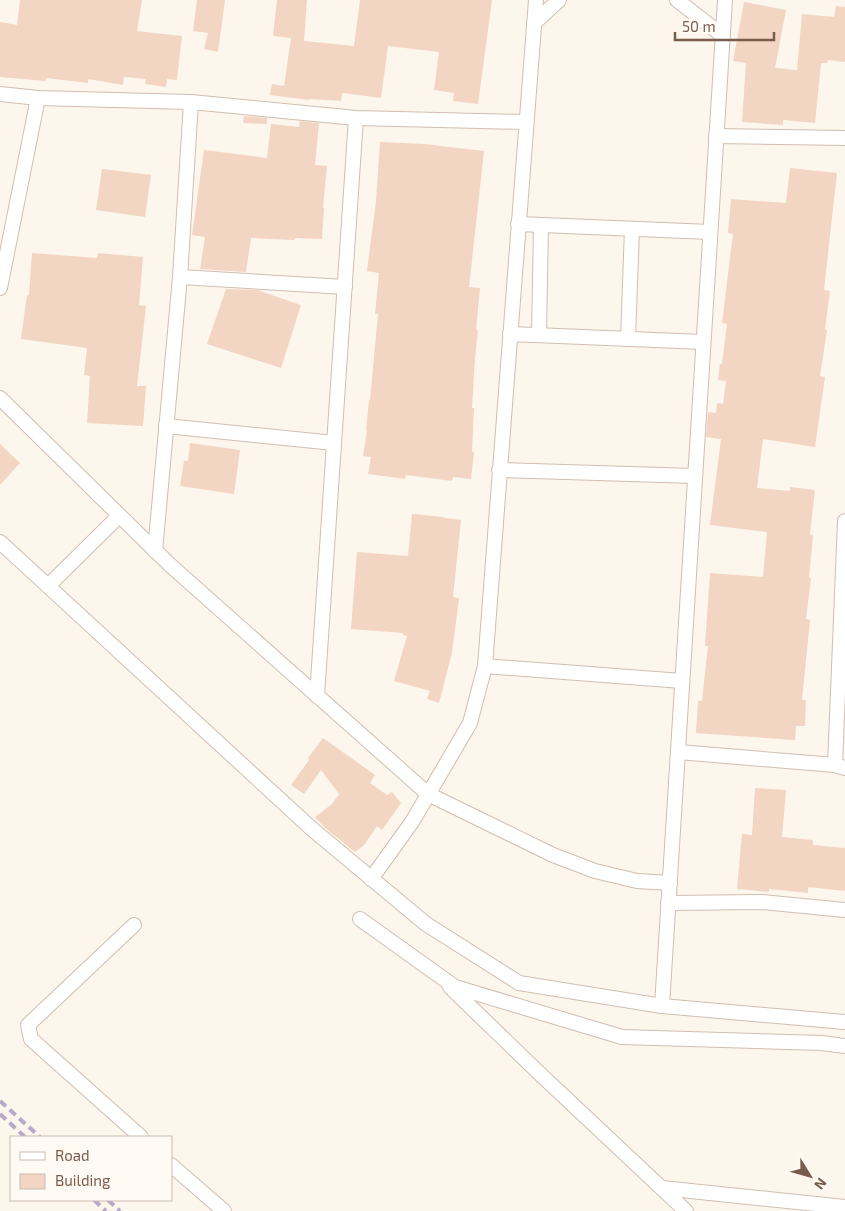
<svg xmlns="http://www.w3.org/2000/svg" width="845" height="1211" font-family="'Exo 2',sans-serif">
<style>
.building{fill:#f3d5c3}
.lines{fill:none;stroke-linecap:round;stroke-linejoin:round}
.street-casing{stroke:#d1beb0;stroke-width:16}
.street{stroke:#fff;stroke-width:14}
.rail{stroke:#b9a8c9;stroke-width:4;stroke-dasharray:8 5;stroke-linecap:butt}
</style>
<rect width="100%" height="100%" fill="#fdf6ec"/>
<g class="building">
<path d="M 20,0 L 142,0 L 137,31 L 182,36 L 177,80 L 167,79 L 166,87 L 145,84 L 146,79 L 124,77 L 123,85 L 88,79 L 88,83 L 46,78 L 46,81 L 0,77 L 0,22 L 17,25 Z"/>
<path d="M 197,0 L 225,0 L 218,52 L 204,49 L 208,33 L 193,31 Z"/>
<path d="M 277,0 L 307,0 L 304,41 L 354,46 L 360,0 L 492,0 L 478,104 L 453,101 L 454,93 L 434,90 L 439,52 L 388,46 L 381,98 L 342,93 L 341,101 L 309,99 L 309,100 L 270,95 L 272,84 L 284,86 L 291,38 L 273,36 Z"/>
<path d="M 744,2 L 786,10 L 775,68 L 797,70 L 802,14 L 834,17 L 836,6 L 845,7 L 845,62 L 828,60 L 827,63 L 821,63 L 815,123 L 783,120 L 783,125 L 742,122 L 746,63 L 733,61 Z"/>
<path d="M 244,116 L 267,118 L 267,124 L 243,123 Z"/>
<path d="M 300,121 L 319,123 L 315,165 L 327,166 L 323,207 L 324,208 L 322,239 L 295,238 L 294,240 L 251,238 L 246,272 L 200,269 L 205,237 L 192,235 L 204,150 L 267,158 L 271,124 L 299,127 Z"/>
<path d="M 380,142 L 424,144 L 484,151 L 469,287 L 480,288 L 476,330 L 478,330 L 475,359 L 472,408 L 474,408 L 472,452 L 474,452 L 471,479 L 453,477 L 452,481 L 406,475 L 405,479 L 368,474 L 371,457 L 363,456 L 367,431 L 366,431 L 369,400 L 370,400 L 378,314 L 375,314 L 379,273 L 367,271 L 376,201 Z"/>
<path d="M 790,168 L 837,173 L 824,290 L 830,291 L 825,329 L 827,330 L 820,376 L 825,377 L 815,447 L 763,439 L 757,488 L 790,491 L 790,487 L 815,490 L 810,534 L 813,535 L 809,578 L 811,578 L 806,619 L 810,620 L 802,700 L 806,700 L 805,726 L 796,726 L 795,740 L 696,733 L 698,701 L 702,701 L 708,646 L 705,646 L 710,573 L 763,577 L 767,532 L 710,525 L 721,439 L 706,437 L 708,412 L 716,413 L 717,403 L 723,404 L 726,381 L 718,380 L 720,364 L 722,364 L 727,324 L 722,323 L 733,234 L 728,233 L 731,199 L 786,203 Z"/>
<path d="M 102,169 L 151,175 L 145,217 L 96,210 Z"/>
<path d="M 32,253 L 97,258 L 98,253 L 143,257 L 139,305 L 146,306 L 137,386 L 146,386 L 143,426 L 87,423 L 90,376 L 84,375 L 87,348 L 21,339 L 27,295 L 29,295 Z"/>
<path d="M 226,289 L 257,290 L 301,305 L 281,368 L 207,344 Z"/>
<path d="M 190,443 L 240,450 L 234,494 L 180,486 L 184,461 L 188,461 Z"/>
<path d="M 0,444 L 20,463 L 0,485 Z"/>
<path d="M 412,514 L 444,517 L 444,518 L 461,520 L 453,597 L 459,598 L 452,653 L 439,703 L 427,699 L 430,691 L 394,681 L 407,636 L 403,635 L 403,633 L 351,629 L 357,552 L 408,556 Z"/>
<path d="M 323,738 L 375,775 L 370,783 L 387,795 L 392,792 L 401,803 L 382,830 L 377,826 L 364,845 L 355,852 L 324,827 L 315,817 L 332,804 L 339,794 L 321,770 L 304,794 L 291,785 L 309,760 L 308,758 Z"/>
<path d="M 755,788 L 786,790 L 782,837 L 813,840 L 813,845 L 845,848 L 845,891 L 808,887 L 808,893 L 769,889 L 769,892 L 737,889 L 742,834 L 752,835 Z"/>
</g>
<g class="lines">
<g class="street-casing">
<g id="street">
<path d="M 677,0 L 723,36"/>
<path d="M 534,23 L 559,0"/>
<path d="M 0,94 L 38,98 L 191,102 L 356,118 L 525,122"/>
<path d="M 716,136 L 845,138"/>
<path d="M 518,224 L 710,232"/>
<path d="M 180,277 L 345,287"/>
<path d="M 0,288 L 38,98"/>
<path d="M 510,334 L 703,342"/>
<path d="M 539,335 L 541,225"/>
<path d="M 628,339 L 632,229"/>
<path d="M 0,398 L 170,565 L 428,794 L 553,855 L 595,871 L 637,881 L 670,883"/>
<path d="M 166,426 L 334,443"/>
<path d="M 499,470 L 695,476"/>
<path d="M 0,542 L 312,829 L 426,924 L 519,983 L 662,1006 L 845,1022"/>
<path d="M 155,551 L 180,277 L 191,102"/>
<path d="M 48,586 L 119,516"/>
<path d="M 485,666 L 682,681"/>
<path d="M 317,696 L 356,118"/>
<path d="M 678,752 L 835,765 L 845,768"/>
<path d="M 835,765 L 845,521"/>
<path d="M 371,879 L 412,822 L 470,723 L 485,666 L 536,0"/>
<path d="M 668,903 L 762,902 L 845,910"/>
<path d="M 360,919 L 455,987 L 622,1037 L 822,1043 L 845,1046"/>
<path d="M 134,925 L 28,1025 L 31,1039 L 141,1137"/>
<path d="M 450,987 L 539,1073 L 686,1211"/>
<path d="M 662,1006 L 725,0"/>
<path d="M 171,1165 L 224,1211"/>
<path d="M 662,1188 L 845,1207"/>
</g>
</g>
<use href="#street" class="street"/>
<g class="rail">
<path d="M 0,1101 L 40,1137"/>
<path d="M 0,1114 L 25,1137"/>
<path d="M 94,1200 L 106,1211"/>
<path d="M 108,1200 L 120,1211"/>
</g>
</g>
<rect x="10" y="1136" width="162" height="65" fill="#fffaf3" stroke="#cabbb1"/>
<rect x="20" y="1152" width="25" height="8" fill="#ffffff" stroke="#cabbb1"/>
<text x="55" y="1161" font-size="15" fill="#7a5c4d">Road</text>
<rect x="20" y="1174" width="25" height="15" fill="#f3d5c3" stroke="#cabbb1"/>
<text x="55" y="1186" font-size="15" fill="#7a5c4d">Building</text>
<g transform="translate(810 1176) rotate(127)" stroke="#fffaf3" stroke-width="4" paint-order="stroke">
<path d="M0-4L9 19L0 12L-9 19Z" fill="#7a5c4d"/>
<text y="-8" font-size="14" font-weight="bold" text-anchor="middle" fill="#7a5c4d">N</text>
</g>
<path d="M675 32v8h99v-8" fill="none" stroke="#7a5c4d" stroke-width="2.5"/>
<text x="682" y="32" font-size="15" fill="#7a5c4d" stroke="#fffaf3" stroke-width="4" paint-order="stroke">50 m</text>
</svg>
